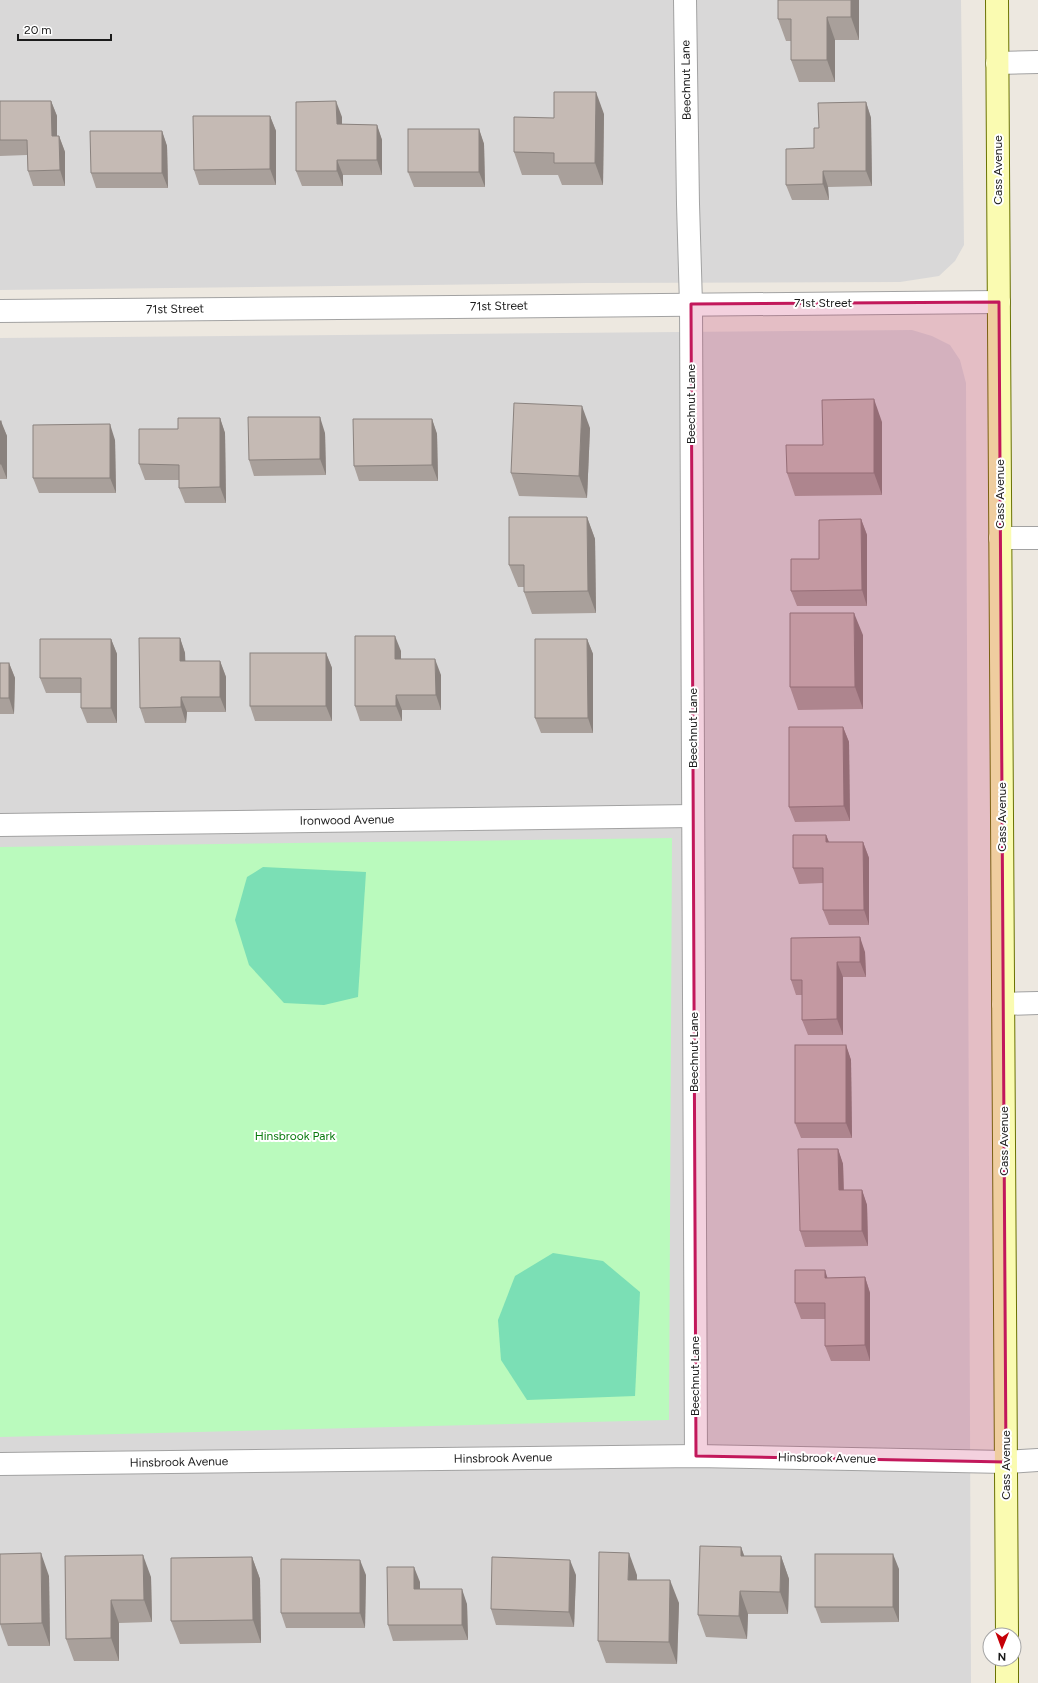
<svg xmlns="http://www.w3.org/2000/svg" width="1038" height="1683" font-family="Figtree,sans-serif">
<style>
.residential{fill:#d9d8d8}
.park{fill:#bafabd}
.pitch{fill:#7bdfb5}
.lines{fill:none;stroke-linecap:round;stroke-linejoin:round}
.street-casing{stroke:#a2a2a2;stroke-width:24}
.secondary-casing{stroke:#6a7202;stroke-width:24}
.street{stroke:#fff;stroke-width:22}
.secondary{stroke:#fafbb1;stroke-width:22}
.wall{fill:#a9a09b}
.shaded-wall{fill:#8a827e}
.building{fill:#c5bab4;stroke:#8a827e}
.marked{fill:#c2185b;fill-opacity:0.2;stroke:#c2185b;stroke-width:3;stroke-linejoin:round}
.labels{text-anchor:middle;stroke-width:4;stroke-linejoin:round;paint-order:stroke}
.street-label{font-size:12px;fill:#1b1b1b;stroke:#fff}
.park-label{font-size:12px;fill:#097a0e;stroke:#fff}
</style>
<rect width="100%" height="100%" fill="#ede8e0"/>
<g class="residential">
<path d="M 0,0 L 961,0 L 964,245 L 955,261 L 939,276 L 900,282 L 587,283 L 0,290 Z"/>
<path d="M 912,330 L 932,336 L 950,345 L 960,360 L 966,383 L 971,1683 L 0,1683 L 0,338 Z"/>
</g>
<path class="park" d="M 672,838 L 669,1420 L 0,1437 L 0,847 Z"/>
<g class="pitch">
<path d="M 263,867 L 366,872 L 358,997 L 324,1005 L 284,1003 L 249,965 L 235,920 L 247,877 Z"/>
<path d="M 553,1253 L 603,1261 L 640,1292 L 635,1396 L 527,1400 L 501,1360 L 498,1320 L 515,1276 Z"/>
</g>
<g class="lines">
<g class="street-casing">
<g id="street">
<path d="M 685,0 L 688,204 L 691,304 L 696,1456"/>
<path d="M 997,63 L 1038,62"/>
<path d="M 0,311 L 999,302"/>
<path d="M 1000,538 L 1038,538"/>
<path d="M 0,825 L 693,816"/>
<path d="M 1003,1004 L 1038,1003"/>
<path d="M 0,1464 L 696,1456 L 1006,1462 L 1038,1460"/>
</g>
</g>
<g class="secondary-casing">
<g id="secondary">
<path d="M 997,0 L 1007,1635"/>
<path d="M 1007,1659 L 1007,1683"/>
</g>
</g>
<use href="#street" class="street"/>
<use href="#secondary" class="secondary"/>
</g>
<g class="wall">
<path d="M 859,0 L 859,40 L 835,40 L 835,82 L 799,82 L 791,60 L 791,41 L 786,41 L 778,19 Z"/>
<path d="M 0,101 L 51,101 L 57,116 L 57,136 L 59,136 L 65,152 L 65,186 L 33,186 L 28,171 L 27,155 L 0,156 Z"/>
<path d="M 866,102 L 871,118 L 872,186 L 828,187 L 829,200 L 792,200 L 786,185 L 814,148 L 819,128 Z"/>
<path d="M 604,114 L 603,185 L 562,185 L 558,175 L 522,175 L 514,152 L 554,118 Z"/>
<path d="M 270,116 L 276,131 L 276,185 L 199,185 L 194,170 Z"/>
<path d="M 342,117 L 342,124 L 377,125 L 382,140 L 382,175 L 343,175 L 343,186 L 302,186 L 296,171 Z"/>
<path d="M 479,129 L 484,144 L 485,187 L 414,187 L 408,172 Z"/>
<path d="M 162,131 L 167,146 L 168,188 L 96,188 L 91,173 Z"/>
<path d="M 220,418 L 225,433 L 226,503 L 185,503 L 179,488 L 179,480 L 145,480 L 139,464 L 178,429 Z"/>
<path d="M 432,419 L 437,434 L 438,481 L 359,481 L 354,466 Z"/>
<path d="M 0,421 L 7,436 L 7,479 L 0,479 Z"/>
<path d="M 882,422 L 882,495 L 795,496 L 787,473 L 823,445 Z"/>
<path d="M 590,428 L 587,498 L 519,496 L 511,473 Z"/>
<path d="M 325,433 L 326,475 L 254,476 L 249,460 Z"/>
<path d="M 115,440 L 116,493 L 39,493 L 33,478 Z"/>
<path d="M 587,517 L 595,539 L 596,613 L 532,614 L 524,592 L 524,587 L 518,587 L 509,565 Z"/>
<path d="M 861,519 L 867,535 L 867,606 L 797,606 L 791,591 L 819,559 Z"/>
<path d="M 863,635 L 863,709 L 798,710 L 790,687 Z"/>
<path d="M 180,638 L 185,653 L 185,661 L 220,661 L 226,677 L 226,712 L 187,712 L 186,723 L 145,723 L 140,708 Z"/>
<path d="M 111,639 L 117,654 L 117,723 L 87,723 L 81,708 L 81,693 L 46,693 L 40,678 Z"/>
<path d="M 587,639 L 593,654 L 593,733 L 541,733 L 535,718 Z"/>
<path d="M 401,651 L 401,659 L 441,675 L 441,710 L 402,710 L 402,721 L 360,721 L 355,706 Z"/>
<path d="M 326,653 L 332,668 L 332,721 L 255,721 L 250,706 Z"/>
<path d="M 0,663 L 9,663 L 15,678 L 14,714 L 0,714 Z"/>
<path d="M 843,727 L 849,742 L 850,821 L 795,822 L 789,807 Z"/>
<path d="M 826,835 L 829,842 L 863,842 L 869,858 L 869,925 L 829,925 L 823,910 L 823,883 L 799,884 L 793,868 Z"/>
<path d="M 791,938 L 865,952 L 866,977 L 843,977 L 843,1035 L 808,1035 L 802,1020 L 802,995 L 796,995 L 791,980 Z"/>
<path d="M 846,1045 L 851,1060 L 852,1138 L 801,1138 L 795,1123 Z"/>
<path d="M 838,1149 L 843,1164 L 844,1190 L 862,1190 L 867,1205 L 868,1246 L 805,1247 L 800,1231 Z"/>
<path d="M 865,1277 L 870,1293 L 870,1361 L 831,1361 L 825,1346 L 825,1319 L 801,1319 L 795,1303 L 827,1278 Z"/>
<path d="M 741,1547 L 744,1556 L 781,1556 L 789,1579 L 788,1614 L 748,1614 L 747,1639 L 706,1637 L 698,1615 Z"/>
<path d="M 65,1556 L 151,1577 L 152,1622 L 119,1623 L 119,1661 L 74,1661 L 66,1639 Z"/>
<path d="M 252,1557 L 260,1579 L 261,1643 L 180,1644 L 171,1621 Z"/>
<path d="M 899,1569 L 899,1622 L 821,1623 L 815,1607 Z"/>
<path d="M 366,1575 L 365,1628 L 286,1628 L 281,1613 Z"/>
<path d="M 576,1575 L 574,1627 L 496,1625 L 491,1609 Z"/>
<path d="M 637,1575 L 637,1580 L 679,1603 L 677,1664 L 606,1663 L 598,1641 Z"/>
<path d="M 49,1576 L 50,1646 L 8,1646 L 0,1624 Z"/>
<path d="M 420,1582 L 420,1589 L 467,1604 L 468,1640 L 393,1641 L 388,1625 Z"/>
</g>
<g class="shaded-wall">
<path d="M 851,0 L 859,0 L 859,40 L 851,17 Z"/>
<path d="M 827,17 L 835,40 L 835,82 L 827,60 Z"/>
<path d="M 596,92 L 604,114 L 603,185 L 595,163 Z"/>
<path d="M 51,101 L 57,116 L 57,152 L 52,136 Z"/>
<path d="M 336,101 L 342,117 L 342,140 L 337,124 Z"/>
<path d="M 866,102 L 871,118 L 872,186 L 866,171 Z"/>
<path d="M 270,116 L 276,131 L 276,185 L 270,169 Z"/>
<path d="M 377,125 L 382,140 L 382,175 L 377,160 Z"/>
<path d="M 479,129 L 484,144 L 485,187 L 479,172 Z"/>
<path d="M 162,131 L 167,146 L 168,188 L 162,173 Z"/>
<path d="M 59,136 L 65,152 L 65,186 L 60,170 Z"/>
<path d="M 337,160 L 343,175 L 343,186 L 337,171 Z"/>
<path d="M 823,171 L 828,187 L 829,200 L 823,184 Z"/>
<path d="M 874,399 L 882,422 L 882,495 L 874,473 Z"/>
<path d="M 582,406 L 590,428 L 587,498 L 579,476 Z"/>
<path d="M 320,417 L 325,433 L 326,475 L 320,459 Z"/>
<path d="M 220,418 L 225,433 L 226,503 L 220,487 Z"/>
<path d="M 432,419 L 437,434 L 438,481 L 432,465 Z"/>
<path d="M 1,421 L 7,436 L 7,479 L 1,464 Z"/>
<path d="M 110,424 L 115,440 L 116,493 L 110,478 Z"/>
<path d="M 587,517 L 595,539 L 596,613 L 588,591 Z"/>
<path d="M 861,519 L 867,535 L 867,606 L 862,590 Z"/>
<path d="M 854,613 L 863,635 L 863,709 L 855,687 Z"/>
<path d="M 395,636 L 401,651 L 401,675 L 395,659 Z"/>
<path d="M 180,638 L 185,653 L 186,676 L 180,661 Z"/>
<path d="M 111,639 L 117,654 L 117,723 L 111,708 Z"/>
<path d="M 587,639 L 593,654 L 593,733 L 588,718 Z"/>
<path d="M 326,653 L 332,668 L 332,721 L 326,706 Z"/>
<path d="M 435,659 L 441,675 L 441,710 L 436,695 Z"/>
<path d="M 220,661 L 226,677 L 226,712 L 220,697 Z"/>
<path d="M 9,663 L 15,678 L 14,714 L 9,698 Z"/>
<path d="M 396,695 L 402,710 L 402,721 L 396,706 Z"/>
<path d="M 181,697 L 187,712 L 186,723 L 181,707 Z"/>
<path d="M 843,727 L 849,742 L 850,821 L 844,806 Z"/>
<path d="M 826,835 L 832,850 L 826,842 Z"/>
<path d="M 863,842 L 869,858 L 869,925 L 864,910 Z"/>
<path d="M 860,937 L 865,952 L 866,977 L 860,962 Z"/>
<path d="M 837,962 L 843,977 L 843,1035 L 837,1019 Z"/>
<path d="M 846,1045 L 851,1060 L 852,1138 L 846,1123 Z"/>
<path d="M 838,1149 L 843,1164 L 844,1206 L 839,1190 Z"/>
<path d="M 862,1190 L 867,1205 L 868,1246 L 862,1231 Z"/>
<path d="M 825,1270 L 830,1286 L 825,1278 Z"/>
<path d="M 865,1277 L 870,1293 L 870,1361 L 865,1345 Z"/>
<path d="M 741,1547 L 749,1569 L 741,1556 Z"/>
<path d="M 41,1553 L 49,1576 L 50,1646 L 42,1623 Z"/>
<path d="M 629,1553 L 637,1575 L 636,1602 L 628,1580 Z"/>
<path d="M 893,1554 L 899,1569 L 899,1622 L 893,1607 Z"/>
<path d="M 143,1555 L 151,1577 L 152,1622 L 144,1600 Z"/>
<path d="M 781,1556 L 789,1579 L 788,1614 L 780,1592 Z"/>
<path d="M 252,1557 L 260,1579 L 261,1643 L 253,1620 Z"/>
<path d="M 360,1560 L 366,1575 L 365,1628 L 360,1613 Z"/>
<path d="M 570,1560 L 576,1575 L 574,1627 L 569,1612 Z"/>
<path d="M 414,1567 L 420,1582 L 420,1605 L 414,1589 Z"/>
<path d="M 670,1580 L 679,1603 L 677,1664 L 669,1642 Z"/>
<path d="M 462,1589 L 467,1604 L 468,1640 L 462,1625 Z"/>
<path d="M 740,1591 L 748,1614 L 747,1639 L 739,1616 Z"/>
<path d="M 111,1600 L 119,1623 L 119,1661 L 111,1638 Z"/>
</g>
<g class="building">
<path d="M 778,0 L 851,0 L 851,17 L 827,17 L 827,60 L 791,60 L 791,19 L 778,19 Z"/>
<path d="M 554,92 L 596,92 L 595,163 L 554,163 L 554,153 L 514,152 L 514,117 L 554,118 Z"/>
<path d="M 0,101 L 51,101 L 52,136 L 59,136 L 60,170 L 28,171 L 27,140 L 0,140 Z"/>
<path d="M 336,101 L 337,124 L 377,125 L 377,160 L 337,160 L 337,171 L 296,171 L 296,102 Z"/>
<path d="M 866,102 L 866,171 L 823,171 L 823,184 L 786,185 L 786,149 L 814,148 L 814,128 L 819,128 L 818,103 Z"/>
<path d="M 193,116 L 270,116 L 270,169 L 194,170 Z"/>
<rect x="408" y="129" width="71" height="43"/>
<path d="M 90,131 L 162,131 L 162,173 L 91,173 Z"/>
<path d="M 874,399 L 874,473 L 787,473 L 786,445 L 823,445 L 822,400 Z"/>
<path d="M 514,403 L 582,406 L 579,476 L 511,473 Z"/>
<path d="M 248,417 L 320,417 L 320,459 L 249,460 Z"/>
<path d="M 178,418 L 220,418 L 220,487 L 179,488 L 179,465 L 139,464 L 139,429 L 178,429 Z"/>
<path d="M 353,419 L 432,419 L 432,465 L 354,466 Z"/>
<rect x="0" y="421" width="1" height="43"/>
<path d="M 110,424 L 110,478 L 33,478 L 33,425 Z"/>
<path d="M 509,517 L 587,517 L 588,591 L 524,592 L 524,565 L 509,565 Z"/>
<path d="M 861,519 L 862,590 L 791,591 L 791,559 L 819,559 L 819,520 Z"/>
<path d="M 790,613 L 854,613 L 855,687 L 790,687 Z"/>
<path d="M 355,636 L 395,636 L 395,659 L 435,659 L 436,695 L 396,695 L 396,706 L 355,706 Z"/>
<path d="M 139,638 L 180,638 L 180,661 L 220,661 L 220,697 L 181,697 L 181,707 L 140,708 Z"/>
<path d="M 40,639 L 111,639 L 111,708 L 81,708 L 81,678 L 40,678 Z"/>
<path d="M 535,639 L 587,639 L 588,718 L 535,718 Z"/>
<rect x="250" y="653" width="76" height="53"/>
<rect x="0" y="663" width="9" height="35"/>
<path d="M 789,727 L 843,727 L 844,806 L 789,807 Z"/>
<path d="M 793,835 L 826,835 L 826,842 L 863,842 L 864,910 L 823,910 L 823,868 L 793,868 Z"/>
<path d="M 860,937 L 860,962 L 837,962 L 837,1019 L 802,1020 L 802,980 L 791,980 L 791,938 Z"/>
<rect x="795" y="1045" width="51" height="78"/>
<path d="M 798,1149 L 838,1149 L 839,1190 L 862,1190 L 862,1231 L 800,1231 Z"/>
<path d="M 795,1270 L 825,1270 L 825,1278 L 865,1277 L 865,1345 L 825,1346 L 825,1303 L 795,1303 Z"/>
<path d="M 700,1546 L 741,1547 L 741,1556 L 781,1556 L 780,1592 L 740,1591 L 739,1616 L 698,1615 Z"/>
<path d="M 599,1552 L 629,1553 L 628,1580 L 670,1580 L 669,1642 L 598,1641 Z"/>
<path d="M 41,1553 L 42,1623 L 0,1624 L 0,1554 Z"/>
<rect x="815" y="1554" width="78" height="53"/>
<path d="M 143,1555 L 144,1600 L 111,1600 L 111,1638 L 66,1639 L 65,1556 Z"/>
<path d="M 252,1557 L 253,1620 L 171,1621 L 171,1558 Z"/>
<path d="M 492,1557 L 570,1560 L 569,1612 L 491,1609 Z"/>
<path d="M 281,1559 L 360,1560 L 360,1613 L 281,1613 Z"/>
<path d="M 387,1567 L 414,1567 L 414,1589 L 462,1589 L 462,1625 L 388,1625 Z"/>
</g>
<path class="marked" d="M 999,302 L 1006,1462 L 696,1456 L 691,304 Z"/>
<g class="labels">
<g class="street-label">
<text transform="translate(686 80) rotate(-91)" y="4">Beechnut Lane</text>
<text transform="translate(998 170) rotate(-90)" y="4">Cass Avenue</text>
<text x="823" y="307">71st Street</text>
<text transform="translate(499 306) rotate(-1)" y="4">71st Street</text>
<text transform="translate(175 309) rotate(-1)" y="4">71st Street</text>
<text transform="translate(691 404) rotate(-90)" y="4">Beechnut Lane</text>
<text transform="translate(1000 494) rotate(-90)" y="4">Cass Avenue</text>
<text transform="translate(693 728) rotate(-90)" y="4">Beechnut Lane</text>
<text transform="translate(1002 817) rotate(-90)" y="4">Cass Avenue</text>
<text transform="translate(347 820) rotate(-1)" y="4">Ironwood Avenue</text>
<text transform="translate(694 1052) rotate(-90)" y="4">Beechnut Lane</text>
<text transform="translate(1004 1141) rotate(-90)" y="4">Cass Avenue</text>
<text transform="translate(695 1376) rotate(-90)" y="4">Beechnut Lane</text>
<text transform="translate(503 1458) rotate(-1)" y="4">Hinsbrook Avenue</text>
<text transform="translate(827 1458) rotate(1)" y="4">Hinsbrook Avenue</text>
<text transform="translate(179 1462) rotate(-1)" y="4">Hinsbrook Avenue</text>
<text transform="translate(1006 1465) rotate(-90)" y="4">Cass Avenue</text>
</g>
<g class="park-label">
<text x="295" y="1140">Hinsbrook Park</text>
</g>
</g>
<g transform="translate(1002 1647) rotate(181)"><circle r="19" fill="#ffffff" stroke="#a4a4a4"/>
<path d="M0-3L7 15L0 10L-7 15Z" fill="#c60008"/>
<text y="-6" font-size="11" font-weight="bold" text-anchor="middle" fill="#1b1b1b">N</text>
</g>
<path d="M18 34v6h93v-6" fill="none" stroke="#1b1b1b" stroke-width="2"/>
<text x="24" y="34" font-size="12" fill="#1b1b1b" stroke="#ffffff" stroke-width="3" paint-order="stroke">20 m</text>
</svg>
